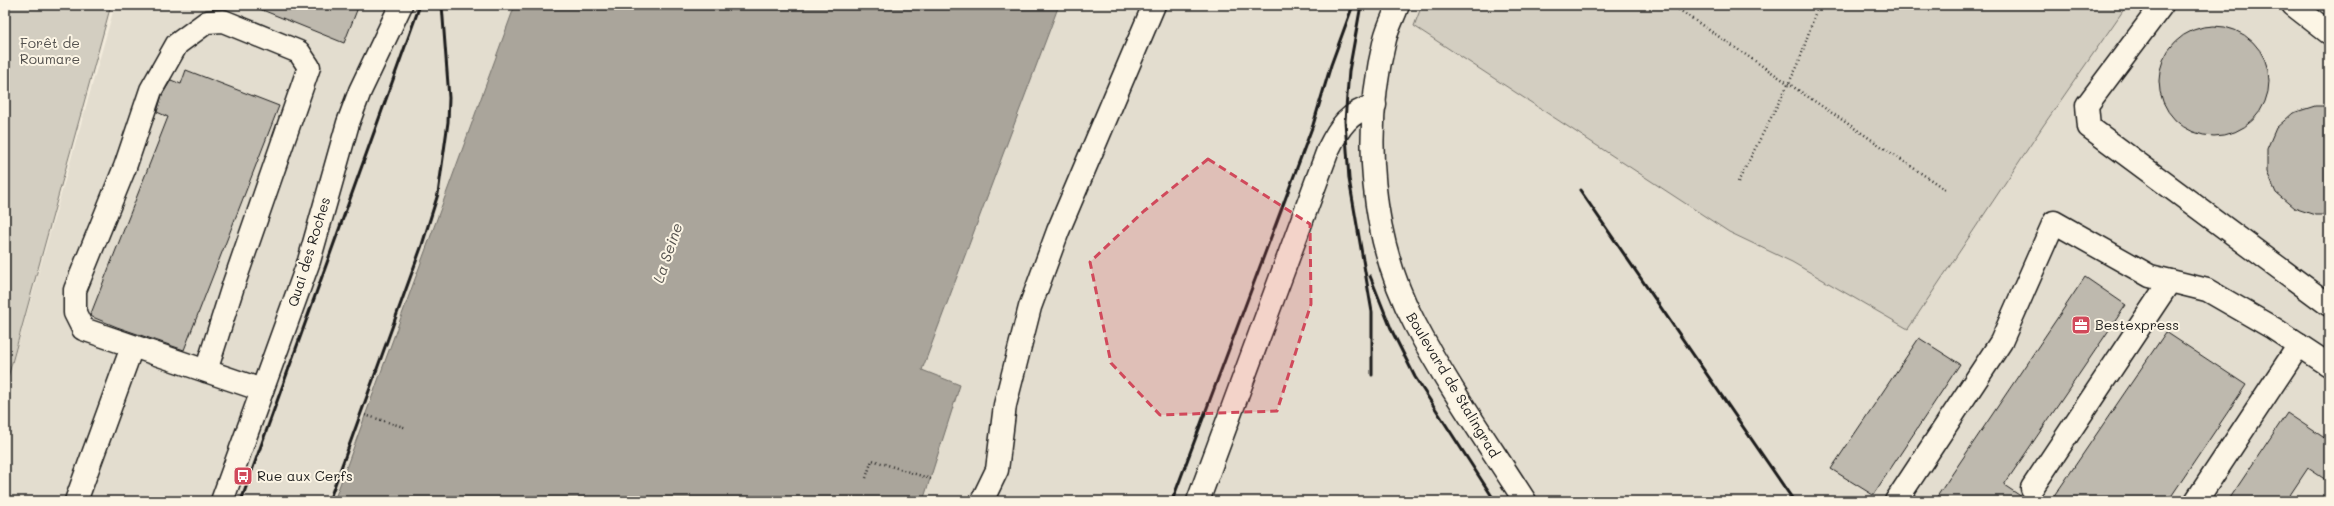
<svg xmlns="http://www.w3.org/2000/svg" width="2334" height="506" font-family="Mali,sans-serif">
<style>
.built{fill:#e3ddcf}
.green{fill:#d3cec1;stroke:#78756e}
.water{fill:#aaa59b;stroke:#716e68}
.building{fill:#beb9ae;stroke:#1c1c1c}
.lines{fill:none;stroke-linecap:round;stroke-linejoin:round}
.minor-casing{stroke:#1c1c1c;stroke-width:25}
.major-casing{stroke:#1c1c1c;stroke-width:25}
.path{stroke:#1c1c1c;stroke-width:2.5;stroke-dasharray:1 3;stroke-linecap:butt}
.minor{stroke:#fcf5e5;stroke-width:22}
.major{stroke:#fcf5e5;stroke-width:22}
.rail{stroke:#1c1c1c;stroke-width:3}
.marked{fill:#d1495b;fill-opacity:0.2;stroke:#d1495b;stroke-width:3;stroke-dasharray:8 5;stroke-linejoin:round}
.labels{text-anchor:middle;stroke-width:4;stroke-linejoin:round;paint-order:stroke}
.park-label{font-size:14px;fill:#53514e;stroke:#fcf5e5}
.street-label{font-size:14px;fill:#1c1c1c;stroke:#fcf5e5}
.poi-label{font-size:14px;fill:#1c1c1c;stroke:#fcf5e5;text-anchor:start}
.water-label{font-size:15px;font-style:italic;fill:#55534f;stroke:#fcf5e5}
</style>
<rect width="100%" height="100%" fill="#f3ecdd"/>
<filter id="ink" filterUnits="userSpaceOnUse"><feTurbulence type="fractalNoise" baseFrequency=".025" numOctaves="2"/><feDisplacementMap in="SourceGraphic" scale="8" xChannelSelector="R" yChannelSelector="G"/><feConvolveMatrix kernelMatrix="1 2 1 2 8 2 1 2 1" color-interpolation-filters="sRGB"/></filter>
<g filter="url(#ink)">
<g class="built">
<path d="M 115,5 L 589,5 L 402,501 L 5,501 L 5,390 Z"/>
<path d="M 1059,5 L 2329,5 L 2329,501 L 923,501 L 931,479 L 922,370 Z"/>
</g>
<g class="green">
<path d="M 5,5 L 111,5 L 5,388 Z"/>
<path d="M 1422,5 L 2127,5 L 2043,126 L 1908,329 L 1792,262 L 1729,232 L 1414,26 Z"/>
</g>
<path class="water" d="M 515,5 L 1059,5 L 922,370 L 960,385 L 923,501 L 334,501 Z"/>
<g class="building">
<path d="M 250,5 L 359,5 L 344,43 Z"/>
<circle cx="2214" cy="81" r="55"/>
<path d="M 186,70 L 279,106 L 184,350 L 117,327 L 90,316 L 168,117 L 157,112 L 162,95 L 171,80 L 181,84 Z"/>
<path d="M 2315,106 L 2329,106 L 2329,215 L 2315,215 L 2294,208 L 2276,193 L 2267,172 L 2267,149 L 2276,128 L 2293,113 Z"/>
<path d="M 2085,277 L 2126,305 L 2004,485 L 2028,501 L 1934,501 Z"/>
<path d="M 2166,332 L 2246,385 L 2168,501 L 2051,501 Z"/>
<path d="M 1919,338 L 1960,364 L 1873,495 L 1831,469 Z"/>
<path d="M 2287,413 L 2329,441 L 2329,482 L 2308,468 L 2286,501 L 2228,501 Z"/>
</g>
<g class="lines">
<g class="minor-casing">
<g id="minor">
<path d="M 1398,5 C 1394,16 1388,27 1385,39 C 1362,132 1370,239 1415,324 C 1447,385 1488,443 1525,501"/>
<path d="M 2162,5 L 2087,105 L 2089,127 L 2329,305"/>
<path d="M 2293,5 L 2329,33"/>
<path d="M 206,371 L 234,283 L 309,67 L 299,52 L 223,21 L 207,22 L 177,44 L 151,90 L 125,167 L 75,290 L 75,313 L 83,329 L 262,390"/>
<path d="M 2032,488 L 2170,281"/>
<path d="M 76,501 L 132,347"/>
<path d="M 982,501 L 997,470 L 1005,405 L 1030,307 L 1058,231 L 1154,5"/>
<path d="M 1198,501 L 1328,150 C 1339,127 1349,112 1375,105"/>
<path d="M 1896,501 L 2001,342 L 2054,222 L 2150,276 L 2207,290 L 2273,328 L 2329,365"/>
<path d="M 2196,501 L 2299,345"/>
</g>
</g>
<g class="major-casing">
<path id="major" d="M 222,501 L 309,261 L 348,123 L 360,91 L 401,5"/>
</g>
<g class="path">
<path d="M 1672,5 L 1946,190"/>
<path d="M 1738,182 L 1798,65 L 1818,5"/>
<path d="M 365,415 L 407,428"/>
<path d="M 866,478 L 872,460 L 931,479"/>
</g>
<use href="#minor" class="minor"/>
<use href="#major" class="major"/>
<g class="rail">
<path d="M 1361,5 L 1349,71 L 1345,121 L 1349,179 L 1372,312 L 1372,375"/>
<path d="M 1580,190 L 1794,501"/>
<path d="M 1370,276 L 1392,331 L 1415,377 L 1495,501"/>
<path d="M 241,501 L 420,5"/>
<path d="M 329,501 L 422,245 L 438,194 L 448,122 L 449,98 L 442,5"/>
<path d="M 1172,501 L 1313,125 L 1331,65 L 1353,5"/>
</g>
</g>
</g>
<path class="marked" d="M 1208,159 L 1310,224 L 1311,304 L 1277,411 L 1160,415 L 1111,363 L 1090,262 L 1144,211 Z"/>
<defs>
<g id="office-square" transform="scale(1)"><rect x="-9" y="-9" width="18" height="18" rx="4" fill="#d1495b" stroke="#fcf5e5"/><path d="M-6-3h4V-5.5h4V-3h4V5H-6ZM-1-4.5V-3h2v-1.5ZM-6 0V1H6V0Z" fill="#fff"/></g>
<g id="bus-square" transform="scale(1)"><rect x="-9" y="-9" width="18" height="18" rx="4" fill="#d1495b" stroke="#fcf5e5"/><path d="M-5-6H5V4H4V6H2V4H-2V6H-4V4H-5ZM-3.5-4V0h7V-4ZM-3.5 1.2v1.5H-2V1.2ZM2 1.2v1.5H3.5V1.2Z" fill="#fff"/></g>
</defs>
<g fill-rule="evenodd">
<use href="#office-square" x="2081" y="325"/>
<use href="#bus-square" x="243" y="476"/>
</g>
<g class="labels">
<g class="park-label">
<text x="50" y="48">Forêt de<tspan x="50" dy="16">Roumare</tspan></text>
</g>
<g class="street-label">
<text transform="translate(309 252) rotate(-73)" y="5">Quai des Roches</text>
<text transform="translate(1453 385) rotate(59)" y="5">Boulevard de Stalingrad</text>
</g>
<g class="poi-label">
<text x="2095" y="330">Bestexpress</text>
<text x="257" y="481">Rue aux Cerfs</text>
</g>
<g class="water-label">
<text transform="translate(668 253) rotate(-71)" y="5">La Seine</text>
</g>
</g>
<rect width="2334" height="506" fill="none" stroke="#fcf5e5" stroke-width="20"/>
<rect x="10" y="10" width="2314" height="486" fill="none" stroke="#1c1c1c" stroke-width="1.5" filter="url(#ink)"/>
</svg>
